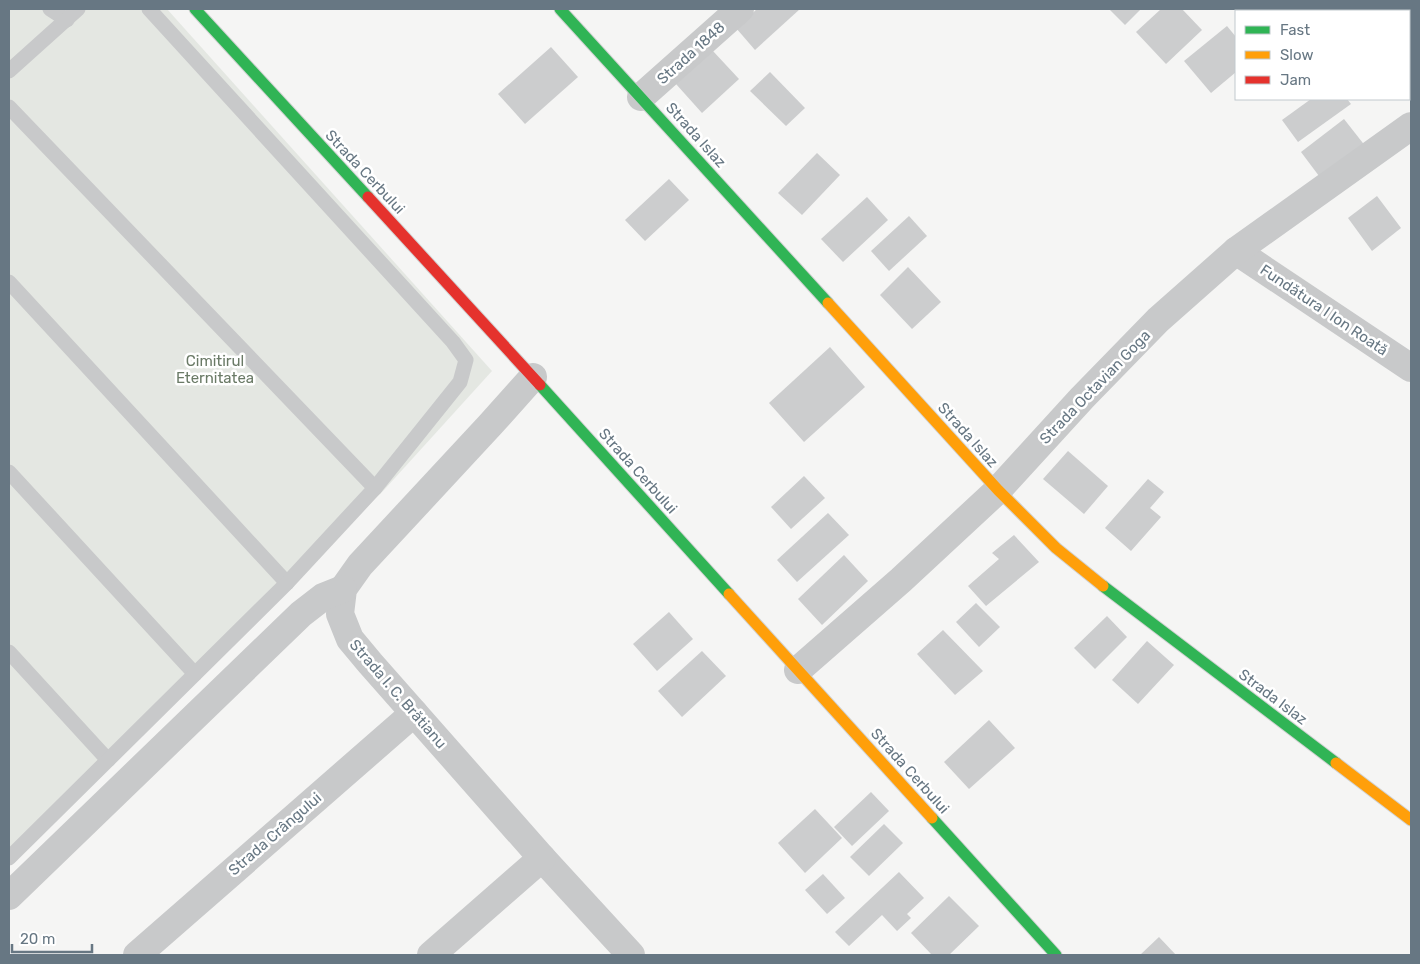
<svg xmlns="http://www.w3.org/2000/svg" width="1420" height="964" font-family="Rubik,sans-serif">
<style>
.green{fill:#e4e7e2}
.building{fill:#cccdce}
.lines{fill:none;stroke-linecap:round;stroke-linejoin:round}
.fast-casing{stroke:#d1d2d2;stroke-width:13}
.slow-casing{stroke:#d1d2d2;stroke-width:13}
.jam-casing{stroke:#d1d2d2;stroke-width:13}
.lane{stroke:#c8c9ca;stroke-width:15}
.street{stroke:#c8c9ca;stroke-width:28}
.fast{stroke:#30b455;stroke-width:11}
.slow{stroke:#ff9f0a;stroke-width:11}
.jam{stroke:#e5322d;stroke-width:11}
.labels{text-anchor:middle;stroke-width:5;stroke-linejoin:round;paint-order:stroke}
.street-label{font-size:15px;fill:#677783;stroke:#fff}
.park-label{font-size:15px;fill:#6a7a66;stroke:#fff}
</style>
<rect width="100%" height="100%" fill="#f5f5f4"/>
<path class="green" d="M 9,9 L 167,9 L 492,371 L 384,490 L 216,657 L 9,857 Z"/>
<g class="building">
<path d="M 757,9 L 800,9 L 755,50 L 736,28 Z"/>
<path d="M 1109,9 L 1141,9 L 1125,25 Z"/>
<path d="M 1161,9 L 1182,9 L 1202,30 L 1166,64 L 1136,32 Z"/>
<path d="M 1227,26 L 1236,37 L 1236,72 L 1211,93 L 1184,61 Z"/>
<path d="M 551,47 L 578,77 L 525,124 L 498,94 Z"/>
<path d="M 712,50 L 739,79 L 702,113 L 676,84 Z"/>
<path d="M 770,72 L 805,108 L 786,126 L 750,91 Z"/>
<path d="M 1311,99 L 1347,99 L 1351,104 L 1298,142 L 1282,120 Z"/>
<path d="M 1344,119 L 1366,147 L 1322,180 L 1301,152 Z"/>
<path d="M 817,153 L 840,175 L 802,215 L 778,193 Z"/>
<path d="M 669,179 L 689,200 L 645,241 L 625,220 Z"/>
<path d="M 1377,196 L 1401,228 L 1372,251 L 1348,218 Z"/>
<path d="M 867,197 L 888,220 L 843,262 L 821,239 Z"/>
<path d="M 909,216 L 927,236 L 889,271 L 871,251 Z"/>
<path d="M 908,267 L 941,302 L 912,329 L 880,295 Z"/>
<path d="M 830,347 L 865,387 L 804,442 L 769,403 Z"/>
<path d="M 1068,451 L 1108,486 L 1084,514 L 1043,479 Z"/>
<path d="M 804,476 L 825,498 L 791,529 L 771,507 Z"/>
<path d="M 1148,479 L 1164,492 L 1150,508 L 1161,517 L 1131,551 L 1105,528 Z"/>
<path d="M 828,513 L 849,535 L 797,582 L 777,560 Z"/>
<path d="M 1014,535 L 1039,562 L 986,606 L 968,586 L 999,559 L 992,553 Z"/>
<path d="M 844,555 L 868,581 L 822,625 L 798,599 Z"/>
<path d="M 976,603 L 1000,627 L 979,647 L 956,622 Z"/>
<path d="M 669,612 L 693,639 L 657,671 L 633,644 Z"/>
<path d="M 1107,616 L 1127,637 L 1095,669 L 1074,648 Z"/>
<path d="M 943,630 L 983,671 L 955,695 L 917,654 Z"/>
<path d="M 1147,641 L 1174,665 L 1138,704 L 1112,680 Z"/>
<path d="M 702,651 L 726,676 L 682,717 L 658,691 Z"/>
<path d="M 989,720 L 1015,748 L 969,789 L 944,762 Z"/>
<path d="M 871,792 L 889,811 L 852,846 L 834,827 Z"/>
<path d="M 815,809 L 842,838 L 805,873 L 778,843 Z"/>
<path d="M 884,824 L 903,843 L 869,876 L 850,857 Z"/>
<path d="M 899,872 L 924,898 L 907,914 L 911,918 L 897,931 L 882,915 L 849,946 L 835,932 Z"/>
<path d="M 823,874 L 845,898 L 827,914 L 805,890 Z"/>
<path d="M 949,896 L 979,926 L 949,955 L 932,955 L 911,933 Z"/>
<path d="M 1159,937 L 1176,955 L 1140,955 Z"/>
</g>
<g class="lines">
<g class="fast-casing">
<g id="fast">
<path d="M 195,9 L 368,197"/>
<path d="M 560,9 L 828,303"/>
<path d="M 540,385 L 729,594"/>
<path d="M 1103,586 L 1336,763"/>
<path d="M 932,818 L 1056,955"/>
</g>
</g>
<g class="slow-casing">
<g id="slow">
<path d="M 828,303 L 998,490 L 1056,548 L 1103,586"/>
<path d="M 729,594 L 932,818"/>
<path d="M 1336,763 L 1411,820"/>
</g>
</g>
<g class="jam-casing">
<path id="jam" d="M 368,197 L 540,385"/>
</g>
<g class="lane">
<path d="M 50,9 L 67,20"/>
<path d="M 9,71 L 78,9"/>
<path d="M 9,107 L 375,488"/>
<path d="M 9,282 L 287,583"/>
<path d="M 9,472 L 195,674"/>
<path d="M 9,652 L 108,760"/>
<path d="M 9,858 L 287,583 L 375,488 L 460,382 L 466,360 L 453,342 L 149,9"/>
</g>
<g class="street">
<path d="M 1296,9 L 1302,11"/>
<path d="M 1409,58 L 1411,59"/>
<path d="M 641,97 L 740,9"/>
<path d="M 1236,251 L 1411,368"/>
<path d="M 533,377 L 490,425 L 360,565 L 343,589 L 340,614 L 350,639 L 370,663 L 542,858 L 631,955"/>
<path d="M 798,670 L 901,580 L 998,490 L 1082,398 L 1158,320 L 1236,251 L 1411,126"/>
<path d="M 9,896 L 301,614 L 323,597 L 343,589"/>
<path d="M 137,955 L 414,713"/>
<path d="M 431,955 L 542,858"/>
</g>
<use href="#fast" class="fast"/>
<use href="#slow" class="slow"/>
<use href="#jam" class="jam"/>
</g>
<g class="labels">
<g class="street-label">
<text transform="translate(691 53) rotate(-42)" y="5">Strada 1848</text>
<text transform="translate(696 135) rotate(48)" y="5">Strada Islaz</text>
<text transform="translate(365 172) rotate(47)" y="5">Strada Cerbului</text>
<text transform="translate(1324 310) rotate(34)" y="5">Fundătura I Ion Roată</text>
<text transform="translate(1095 387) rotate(-46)" y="5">Strada Octavian Goga</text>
<text transform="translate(968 435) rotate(48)" y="5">Strada Islaz</text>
<text transform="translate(638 471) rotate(48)" y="5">Strada Cerbului</text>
<text transform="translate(398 694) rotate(49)" y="5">Strada I. C. Brătianu</text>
<text transform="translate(1273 697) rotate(37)" y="5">Strada Islaz</text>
<text transform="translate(910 771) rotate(48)" y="5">Strada Cerbului</text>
<text transform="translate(275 834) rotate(-41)" y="5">Strada Crângului</text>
</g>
<g class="park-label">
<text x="215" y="366">Cimitirul<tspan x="215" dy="17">Eternitatea</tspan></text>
</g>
</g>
<rect width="1420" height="964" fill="none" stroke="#677783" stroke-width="20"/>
<rect x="1235" y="10" width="175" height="90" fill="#ffffff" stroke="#c2c9cd"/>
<rect x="1245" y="26" width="25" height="8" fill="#30b455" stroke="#c2c9cd"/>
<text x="1280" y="35" font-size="15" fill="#677783">Fast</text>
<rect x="1245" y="51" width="25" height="8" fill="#ff9f0a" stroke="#c2c9cd"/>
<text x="1280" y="60" font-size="15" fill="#677783">Slow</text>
<rect x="1245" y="76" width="25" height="8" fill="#e5322d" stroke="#c2c9cd"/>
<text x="1280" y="85" font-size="15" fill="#677783">Jam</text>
<path d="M12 944v8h80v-8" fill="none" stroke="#677783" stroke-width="2.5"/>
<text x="20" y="944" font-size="15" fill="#677783" stroke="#ffffff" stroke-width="4" paint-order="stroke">20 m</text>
</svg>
